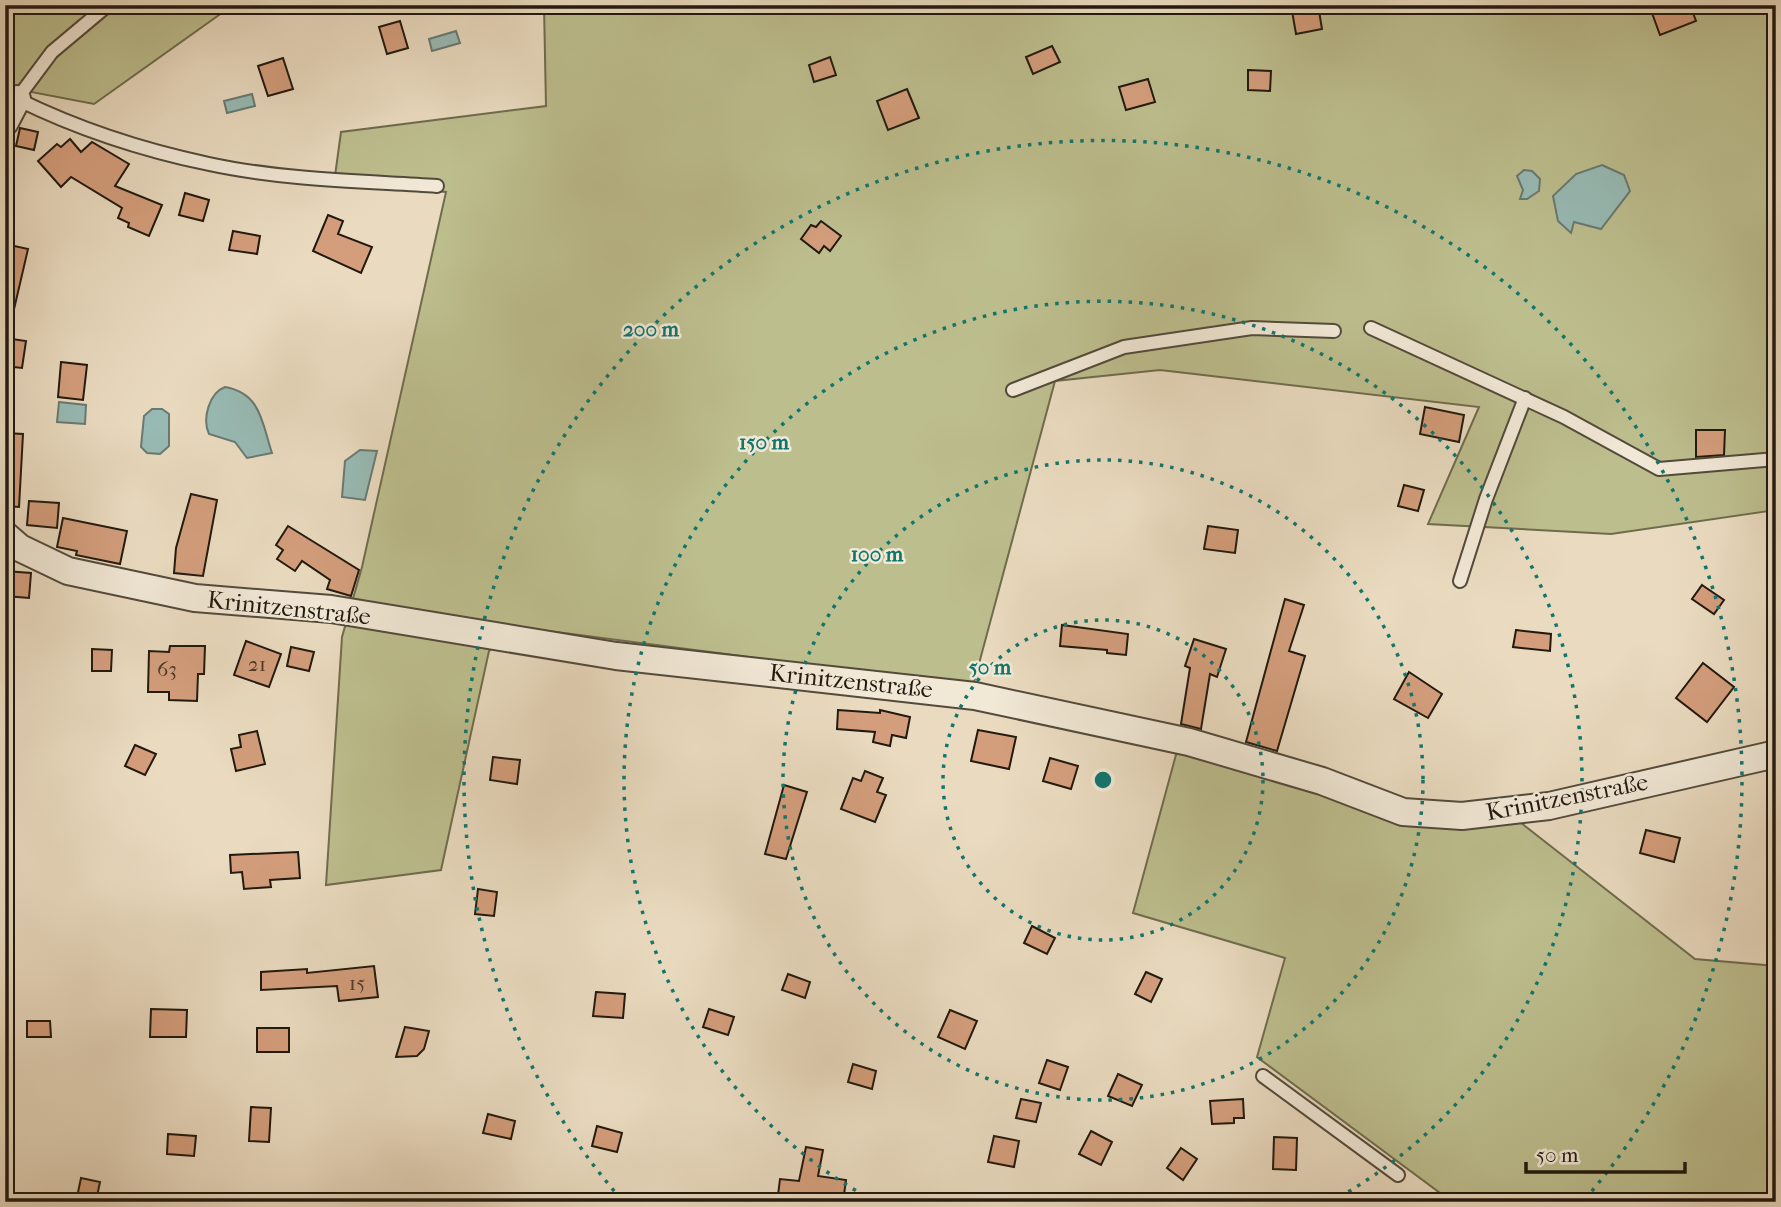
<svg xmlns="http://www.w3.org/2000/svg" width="1781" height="1207" font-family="'IM FELL French Canon',serif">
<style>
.green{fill:#bdbe8e;stroke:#6f6c4e;stroke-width:2}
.water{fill:#98bbb5;stroke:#687a73;stroke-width:2}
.building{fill:#d49e7c;stroke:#21190f;stroke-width:2}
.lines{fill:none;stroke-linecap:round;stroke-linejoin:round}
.service-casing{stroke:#534a3b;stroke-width:16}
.minor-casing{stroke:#534a3b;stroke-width:30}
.service{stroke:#f1e8d6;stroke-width:12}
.minor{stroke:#f1e8d6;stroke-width:26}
.ring{fill:none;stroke:#0f766e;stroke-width:3.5;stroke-dasharray:3.5 7}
.labels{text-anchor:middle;stroke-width:5;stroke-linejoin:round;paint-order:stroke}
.number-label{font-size:21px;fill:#4e3a2a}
.street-label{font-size:24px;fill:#21190f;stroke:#f1e8d6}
.centre{fill:#0f766e;stroke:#f1e8d6;stroke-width:3.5}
.ring-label{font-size:21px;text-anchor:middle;font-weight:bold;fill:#0f766e;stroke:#f1e8d6;stroke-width:5;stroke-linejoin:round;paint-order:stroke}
</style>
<rect width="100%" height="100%" fill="#eadbc0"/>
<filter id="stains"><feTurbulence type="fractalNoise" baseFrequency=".00286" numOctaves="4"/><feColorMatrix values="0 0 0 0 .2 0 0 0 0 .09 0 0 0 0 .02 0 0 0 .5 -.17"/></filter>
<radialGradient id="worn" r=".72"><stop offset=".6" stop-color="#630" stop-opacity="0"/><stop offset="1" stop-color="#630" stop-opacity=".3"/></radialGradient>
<g class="green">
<path d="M 5,5 L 233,5 L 94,104 L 5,87 Z"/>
<path d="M 544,5 L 1776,5 L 1776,510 L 1611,534 L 1428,524 L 1479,407 L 1160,370 L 1055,381 L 973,686 L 518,627 L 489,651 L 441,870 L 326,885 L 342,637 L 362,567 L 446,192 L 334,183 L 341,132 L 546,106 Z"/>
<path d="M 1177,751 L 1297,784 L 1516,819 L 1695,959 L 1776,966 L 1776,1202 L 1443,1202 L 1444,1196 L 1257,1057 L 1285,958 L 1133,913 Z"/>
</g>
<g class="water">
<path d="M 456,31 L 460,43 L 432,51 L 429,39 Z"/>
<path d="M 252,94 L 255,106 L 227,113 L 224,101 Z"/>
<path d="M 1602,165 L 1624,175 L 1630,191 L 1601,229 L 1574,222 L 1571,233 L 1558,221 L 1553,196 L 1576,174 Z"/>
<path d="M 1524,170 L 1532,171 L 1540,179 L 1539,191 L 1527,199 L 1520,199 L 1523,190 L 1517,176 Z"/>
<path d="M 225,387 C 261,393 262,423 272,453 L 247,458 L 235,442 L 209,434 C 202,419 209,393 225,387 Z"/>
<path d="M 59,402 L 86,405 L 85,424 L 57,422 Z"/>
<path d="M 152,409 L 162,409 L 169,414 L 169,446 L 160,454 L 147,453 L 141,447 L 144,416 Z"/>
<path d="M 360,450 L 377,451 L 365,500 L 342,497 L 345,461 Z"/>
</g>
<g class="building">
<path d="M 1291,5 L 1318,5 L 1322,29 L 1296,34 Z"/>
<path d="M 1674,5 L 1690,5 L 1696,21 L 1660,35 L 1652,13 Z"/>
<path d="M 400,21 L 408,48 L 387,54 L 379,27 Z"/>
<path d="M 1052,46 L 1060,62 L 1033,74 L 1026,57 Z"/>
<path d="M 830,57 L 836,75 L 814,82 L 809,65 Z"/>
<path d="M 283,58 L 293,89 L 268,96 L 258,66 Z"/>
<path d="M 1248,70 L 1271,71 L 1270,91 L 1248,90 Z"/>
<path d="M 1148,79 L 1155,102 L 1126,110 L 1119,87 Z"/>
<path d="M 907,89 L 919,118 L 888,130 L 877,101 Z"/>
<path d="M 20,128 L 38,132 L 34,150 L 16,146 Z"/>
<path d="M 70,139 L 81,152 L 92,142 L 129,164 L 115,186 L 162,205 L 149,236 L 128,227 L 129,223 L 118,218 L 122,208 L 71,177 L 61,187 L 38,161 L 57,144 L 61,147 Z"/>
<path d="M 185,193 L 209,200 L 203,221 L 179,215 Z"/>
<path d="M 328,215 L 343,221 L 338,234 L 372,247 L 361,273 L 313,251 Z"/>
<path d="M 821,221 L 841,236 L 830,251 L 824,246 L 819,253 L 801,239 L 811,225 L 816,227 Z"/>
<path d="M 233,231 L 260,236 L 257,254 L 229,250 Z"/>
<path d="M 5,244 L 28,249 L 12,318 L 5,317 Z"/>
<path d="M 5,338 L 26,341 L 22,368 L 5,366 Z"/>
<path d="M 61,362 L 87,365 L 83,400 L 58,397 Z"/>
<path d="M 1425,407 L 1464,415 L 1459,442 L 1420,434 Z"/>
<path d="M 1696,430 L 1725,430 L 1724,455 L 1696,457 Z"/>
<path d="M 5,433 L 23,434 L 19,507 L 5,506 Z"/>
<path d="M 1404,485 L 1424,490 L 1418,511 L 1398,506 Z"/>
<path d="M 191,494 L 217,500 L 203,576 L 174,573 L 176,548 Z"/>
<path d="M 29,501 L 59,503 L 57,528 L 27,525 Z"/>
<path d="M 63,518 L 127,531 L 120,564 L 76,555 L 77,551 L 57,547 Z"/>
<path d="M 288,526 L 359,570 L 351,596 L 327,589 L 330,580 L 302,561 L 295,571 L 277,559 L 283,550 L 276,545 Z"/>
<path d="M 1208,526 L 1238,530 L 1235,553 L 1204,549 Z"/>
<path d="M 5,571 L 31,573 L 29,598 L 5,596 Z"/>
<path d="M 1702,585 L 1724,600 L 1714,614 L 1692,599 Z"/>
<path d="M 1285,599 L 1304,605 L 1289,651 L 1305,656 L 1277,751 L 1246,742 Z"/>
<path d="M 1062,625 L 1128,634 L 1126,655 L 1107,653 L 1107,650 L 1060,646 Z"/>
<path d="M 1516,630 L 1551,634 L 1550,651 L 1513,647 Z"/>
<path d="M 1194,639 L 1226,649 L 1217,677 L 1210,674 L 1201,729 L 1181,724 L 1190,668 L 1185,666 Z"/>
<path d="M 246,641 L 281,654 L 269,687 L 234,675 Z"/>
<path d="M 170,646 L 205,646 L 204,674 L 198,674 L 197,701 L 169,700 L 169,692 L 148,692 L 149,651 L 169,652 Z"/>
<path d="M 291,647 L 314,652 L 309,671 L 287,666 Z"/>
<path d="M 92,649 L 112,650 L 111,671 L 92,671 Z"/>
<path d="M 1703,663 L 1734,687 L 1707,722 L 1676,698 Z"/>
<path d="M 1409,672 L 1442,694 L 1428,718 L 1394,699 Z"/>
<path d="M 838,710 L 880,713 L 880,710 L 910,717 L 906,738 L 892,735 L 890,746 L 873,742 L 875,732 L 837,729 Z"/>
<path d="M 978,730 L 1016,737 L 1009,769 L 971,761 Z"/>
<path d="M 257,731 L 265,764 L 236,771 L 231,749 L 241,747 L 239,735 Z"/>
<path d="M 135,745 L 156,754 L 145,775 L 125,766 Z"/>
<path d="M 493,757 L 520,760 L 517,784 L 490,780 Z"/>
<path d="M 1050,758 L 1078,766 L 1071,789 L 1043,781 Z"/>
<path d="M 865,771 L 883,778 L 877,792 L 886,795 L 875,822 L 841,809 L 853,778 L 861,781 Z"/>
<path d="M 784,785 L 807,792 L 786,859 L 765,854 Z"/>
<path d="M 1646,830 L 1680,838 L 1674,862 L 1640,853 Z"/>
<path d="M 298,852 L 300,878 L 270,880 L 271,887 L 244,889 L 242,872 L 231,873 L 230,855 Z"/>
<path d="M 478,889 L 497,892 L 494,916 L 475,914 Z"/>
<path d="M 1032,926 L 1055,938 L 1047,954 L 1024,943 Z"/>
<path d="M 374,966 L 378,997 L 339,1001 L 337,986 L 261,990 L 261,972 L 307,969 L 307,973 Z"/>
<path d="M 1146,972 L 1162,979 L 1151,1002 L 1135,994 Z"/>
<path d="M 788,974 L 810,982 L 805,998 L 782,990 Z"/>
<path d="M 596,992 L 625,994 L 623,1018 L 593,1016 Z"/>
<path d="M 151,1009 L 187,1010 L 186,1037 L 150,1037 Z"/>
<path d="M 709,1009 L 734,1017 L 728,1035 L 703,1027 Z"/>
<path d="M 950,1010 L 977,1021 L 965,1049 L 938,1037 Z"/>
<path d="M 27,1021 L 50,1021 L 51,1037 L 27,1037 Z"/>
<path d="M 405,1027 L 429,1031 L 424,1049 L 417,1056 L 396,1057 Z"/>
<rect x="257" y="1028" width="32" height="24"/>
<path d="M 1047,1060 L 1068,1067 L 1060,1090 L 1039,1083 Z"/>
<path d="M 853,1064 L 876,1071 L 872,1089 L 848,1082 Z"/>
<path d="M 1118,1074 L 1142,1085 L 1132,1106 L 1108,1096 Z"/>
<path d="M 1021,1099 L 1041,1103 L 1036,1122 L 1016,1118 Z"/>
<path d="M 1243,1099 L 1244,1118 L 1234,1118 L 1234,1123 L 1212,1124 L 1210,1101 Z"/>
<path d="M 251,1107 L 271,1108 L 269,1142 L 249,1141 Z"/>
<path d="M 488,1114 L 515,1121 L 511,1139 L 483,1133 Z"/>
<path d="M 597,1126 L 622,1133 L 617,1152 L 592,1146 Z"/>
<path d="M 1091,1131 L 1112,1142 L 1101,1165 L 1079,1154 Z"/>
<path d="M 168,1134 L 196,1136 L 194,1156 L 167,1154 Z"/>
<path d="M 994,1136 L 1019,1141 L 1014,1167 L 988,1162 Z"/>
<path d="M 1274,1137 L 1297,1138 L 1296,1170 L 1273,1169 Z"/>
<path d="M 806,1147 L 823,1150 L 818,1176 L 846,1180 L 843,1202 L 778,1195 L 780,1179 L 799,1181 Z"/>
<path d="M 1181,1148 L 1197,1159 L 1183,1180 L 1167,1168 Z"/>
<path d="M 81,1178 L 100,1182 L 96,1201 L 77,1197 Z"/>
</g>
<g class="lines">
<g class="service-casing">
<g id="service">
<path d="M 108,5 L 52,52 L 17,99 C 78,129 142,150 209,164 C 283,180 362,181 437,186"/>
<path d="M 1371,328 L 1564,417 L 1659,469 L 1776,459"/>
<path d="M 1013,390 L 1124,347 L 1252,328 L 1334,331"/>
<path d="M 1460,581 L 1486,499 L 1525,398"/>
<path d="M 1263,1076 L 1398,1175"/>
</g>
</g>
<g class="minor-casing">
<g id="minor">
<path d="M 5,122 L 17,99"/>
<path d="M 5,535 L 20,548 L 68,571 L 195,598 L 331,609 L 616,656 L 975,696 L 1189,742 L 1322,781 L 1403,812 L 1462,816 L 1549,806 L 1776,754"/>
</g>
</g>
<use href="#service" class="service"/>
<use href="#minor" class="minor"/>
</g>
<g class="ring">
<circle cx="1103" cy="780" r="160"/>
<circle cx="1103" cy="780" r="320"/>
<path d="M874 1201A479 479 0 1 1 1332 1201"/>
<path d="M621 1199A639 639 0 1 1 1585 1199"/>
</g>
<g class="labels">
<g class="number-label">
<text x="257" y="671">21</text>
<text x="167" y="676">63</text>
<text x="357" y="990">15</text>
</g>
<g class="street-label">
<text transform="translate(289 608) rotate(6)" y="8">Krinitzenstraße</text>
<text transform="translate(851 681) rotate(6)" y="8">Krinitzenstraße</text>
<text transform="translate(1567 797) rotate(-11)" y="8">Krinitzenstraße</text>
</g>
</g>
<circle cx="1103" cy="780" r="10" class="centre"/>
<g class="ring-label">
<text x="651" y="336">200 m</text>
<text x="764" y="449">150 m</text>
<text x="877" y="561">100 m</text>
<text x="990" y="674">50 m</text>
</g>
<rect width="1781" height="1207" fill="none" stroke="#eadbc0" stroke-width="28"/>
<rect x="7" y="7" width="1767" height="1193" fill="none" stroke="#21190f" stroke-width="3.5"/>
<rect x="14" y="14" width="1753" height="1179" fill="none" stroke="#21190f" stroke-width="2"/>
<path d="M1526 1162v10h159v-10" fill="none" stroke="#21190f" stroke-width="3.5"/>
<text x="1536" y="1162" font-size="21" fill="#21190f" stroke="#f1e8d6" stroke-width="5" paint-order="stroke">50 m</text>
<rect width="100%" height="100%" filter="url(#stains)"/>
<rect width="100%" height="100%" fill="url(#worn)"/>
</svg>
